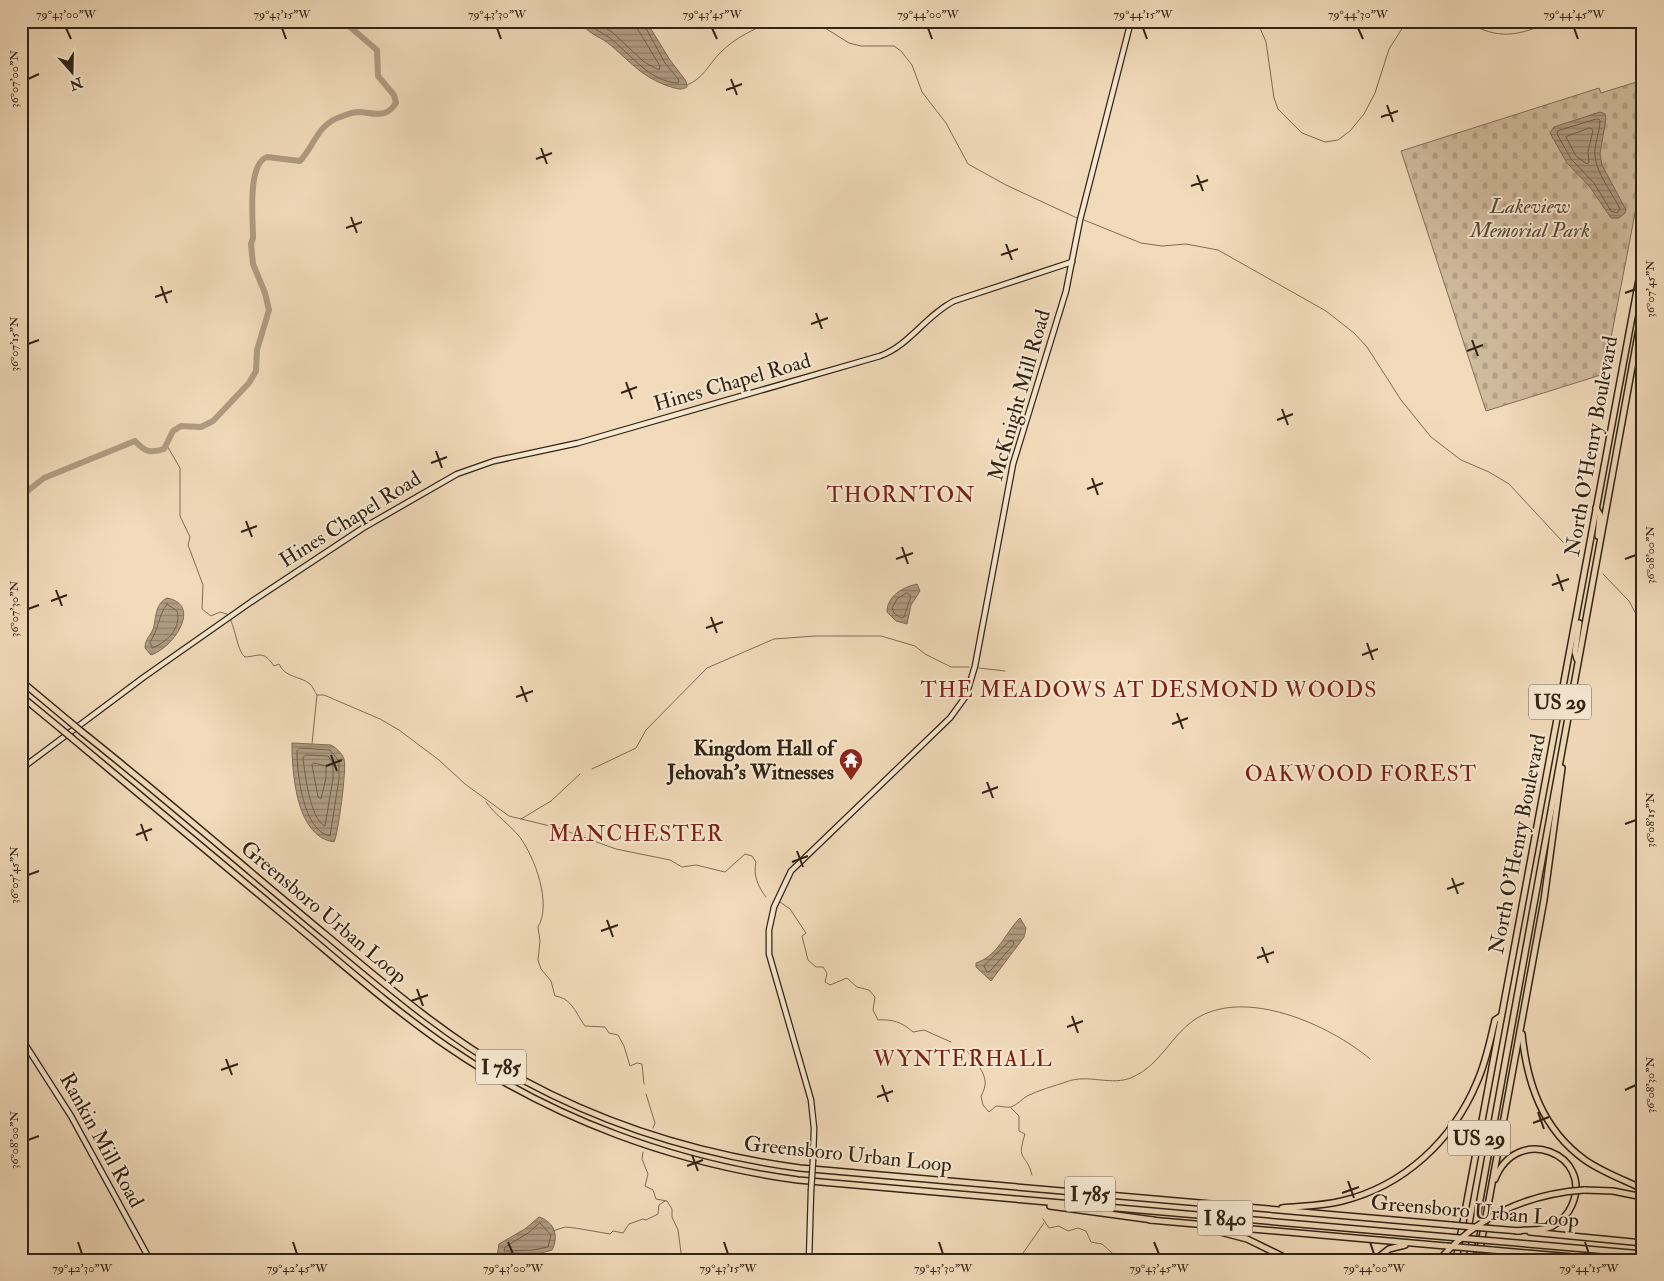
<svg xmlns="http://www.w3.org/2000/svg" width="1664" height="1281" font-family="'IM FELL Double Pica',serif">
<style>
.cemetery{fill:url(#cemetery-stones);stroke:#82705a}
.water{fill:url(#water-rules);stroke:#7e6c56}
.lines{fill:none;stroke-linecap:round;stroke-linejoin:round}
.shore{stroke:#71604c;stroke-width:1}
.stream{stroke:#7e6c56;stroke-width:1}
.river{stroke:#b09c82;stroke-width:6}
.secondary-casing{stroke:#322315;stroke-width:7}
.highway-casing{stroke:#322315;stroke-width:8}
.secondary{stroke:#f6e8d2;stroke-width:4.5}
.highway{stroke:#f1dbba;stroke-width:5}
.secondary-bridge-casing{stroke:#322315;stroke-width:7;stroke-linecap:butt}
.highway-bridge-casing{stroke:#322315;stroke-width:8;stroke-linecap:butt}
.secondary-bridge{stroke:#f6e8d2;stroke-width:4.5}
.highway-bridge{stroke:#f1dbba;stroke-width:5}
.ticks{fill:none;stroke:#322315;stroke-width:2}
.labels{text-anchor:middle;stroke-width:4;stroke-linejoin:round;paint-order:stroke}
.shield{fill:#f6e8d2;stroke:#6d5e4e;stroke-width:1}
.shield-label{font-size:20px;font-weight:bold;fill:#322315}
.park-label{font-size:21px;font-style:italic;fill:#5a4937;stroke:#f6e8d2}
.street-label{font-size:21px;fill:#322315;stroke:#f6e8d2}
.poi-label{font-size:21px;font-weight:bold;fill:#322315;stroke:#f6e8d2;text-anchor:end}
.neighbourhood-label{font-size:22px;letter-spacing:1px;fill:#7a1f14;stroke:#f6e8d2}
.neatline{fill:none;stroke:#322315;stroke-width:2}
.ticks-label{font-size:12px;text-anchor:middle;fill:#322315}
</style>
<defs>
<pattern id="cemetery-stones" width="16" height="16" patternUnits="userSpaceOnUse" patternTransform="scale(1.25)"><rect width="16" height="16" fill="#d1bc9e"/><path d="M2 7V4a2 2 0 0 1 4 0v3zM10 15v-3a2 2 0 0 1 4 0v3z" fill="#b4a187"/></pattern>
<pattern id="water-rules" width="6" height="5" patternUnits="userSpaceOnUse" patternTransform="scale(1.25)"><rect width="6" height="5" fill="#b09c82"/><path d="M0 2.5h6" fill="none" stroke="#907f69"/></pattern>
</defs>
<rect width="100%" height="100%" fill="#f1dbba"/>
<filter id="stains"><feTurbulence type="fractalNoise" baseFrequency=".004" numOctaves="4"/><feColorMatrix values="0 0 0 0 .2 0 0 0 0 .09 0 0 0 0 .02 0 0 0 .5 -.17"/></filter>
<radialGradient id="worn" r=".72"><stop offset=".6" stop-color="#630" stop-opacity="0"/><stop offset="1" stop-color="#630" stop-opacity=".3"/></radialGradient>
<path class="cemetery" d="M 1643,80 L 1643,172 L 1604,374 L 1486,411 L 1401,151 L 1599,88 L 1601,93 Z"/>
<g class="water">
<path d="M 582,21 L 646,21 L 670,60 L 686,81 L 687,87 C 681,91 675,88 668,86 C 640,76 630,61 608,43 C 599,36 585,33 582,21 Z"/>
<path d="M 1600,112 L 1605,114 L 1606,118 L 1600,154 L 1602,165 L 1626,210 L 1625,213 L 1619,218 L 1611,218 L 1590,187 L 1567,163 L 1550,133 L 1554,127 Z"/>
<path d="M 917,584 L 920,591 L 911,605 L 907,624 L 896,621 L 887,612 C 887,596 903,587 917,584 Z"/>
<path d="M 167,598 C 203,605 173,648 151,655 L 145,648 C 145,638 152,635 154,626 C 156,616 156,603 167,598 Z"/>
<path d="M 292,743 L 331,745 C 336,748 342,753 344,759 C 347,768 338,835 334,842 C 296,837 292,773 292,743 Z"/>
<path d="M 1020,918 L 1026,928 L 1024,937 L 991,981 L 976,967 L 976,963 C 998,956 1005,933 1020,918 Z"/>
<path d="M 539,1217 C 555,1222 559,1237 552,1250 L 534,1255 L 497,1256 L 499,1244 L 525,1229 Z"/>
</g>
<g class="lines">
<g class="shore">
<path d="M 587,21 L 589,25 C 596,30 603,33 610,38 C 632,55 648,81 678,83 L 679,80 L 665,63 L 642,21"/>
<path d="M 594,21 L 612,32 L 644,62 L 659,70 L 660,66 L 637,28 L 636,21"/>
<path d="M 1597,119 L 1600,120 C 1600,132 1594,144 1595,155 C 1595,171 1613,194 1620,209 L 1617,213 L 1611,211 L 1594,183 L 1571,159 L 1557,134 L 1558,131 Z"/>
<path d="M 1590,128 L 1593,130 L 1588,152 L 1589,162 L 1587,164 L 1576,156 L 1566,137 Z"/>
<path d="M 907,593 L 911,596 L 904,617 L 901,618 L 894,613 L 892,608 L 897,599 Z"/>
<path d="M 167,604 L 177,611 C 182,628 166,643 152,648 L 150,642 C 159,629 158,616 167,604 Z"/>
<path d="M 300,748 L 330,750 L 339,761 L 339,779 L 330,836 C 303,831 297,773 297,751 Z"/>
<path d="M 306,755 L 328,756 L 333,763 L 333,779 L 325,826 C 310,819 305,774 303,758 Z"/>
<path d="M 314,763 L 326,766 L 326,778 L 321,799 L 318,797 L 312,765 Z"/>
<path d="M 1010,941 L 1013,941 L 1014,944 L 990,971 L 987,972 L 984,966 Z"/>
<path d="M 540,1223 L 551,1235 L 548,1247 L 533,1250 L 504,1251 L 505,1247 L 528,1233 Z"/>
</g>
<g class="stream">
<path d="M 566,21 L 575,28 L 583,27"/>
<path d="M 814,21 L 849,43 L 861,46 L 894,46 L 901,51 L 912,65 L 922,92 L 946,123 L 968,164 L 1006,185 L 1077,218"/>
<path d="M 1257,21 L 1266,42 L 1274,98 L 1278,109 L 1302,133 L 1325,142 L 1338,140 L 1350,131 L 1364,114 L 1375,93 L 1389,49 L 1407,21"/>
<path d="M 1464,21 C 1501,41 1516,36 1554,21"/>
<path d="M 687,85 C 703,79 708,65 720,53 C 733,39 759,25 778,21"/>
<path d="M 1084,220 L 1141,243 L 1162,246 L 1186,244 L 1218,250 L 1326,311 L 1354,333 L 1367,347 L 1401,400 L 1431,437 L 1461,460 L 1489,472 L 1509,484 L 1574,554"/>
<path d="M 166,444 L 180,468 L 180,516 L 190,537 L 188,545 L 203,585 L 202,609 L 211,616 L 220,612 L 227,614 C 236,625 236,650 245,657 C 260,656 263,650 274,666 L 279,664 C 285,678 301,676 310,684 C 313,687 315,692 317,695 L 312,744"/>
<path d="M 1603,574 L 1629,601 L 1643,627"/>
<path d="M 979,668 L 1005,671"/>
<path d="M 317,695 L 324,695 L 380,719 L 399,730 L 439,760 L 465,784 L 509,816 L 558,828 L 616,849 L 670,860 L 682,867 L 696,865 L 725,872 L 745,854 L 752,856 L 756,862 C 753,875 758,887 766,897"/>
<path d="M 592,769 L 636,748 L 646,730 L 707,668 L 774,639 L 815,636 L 881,636 L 915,646 L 925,654 L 951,667 L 969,667"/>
<path d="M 486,802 C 495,815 509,824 519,836 C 535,857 552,904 538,927 L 540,941 L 538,960 L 541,969 L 551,981 L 555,996 C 572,998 576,1014 585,1026 L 605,1027 L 609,1033 L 618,1035 L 624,1046 L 630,1066 L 637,1063 L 642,1064 L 644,1084"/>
<path d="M 521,819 L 551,801 L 580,774"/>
<path d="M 780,902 L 790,909 L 806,933 L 802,936 L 808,960 L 816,967 L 823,967 L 827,973 L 825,982 L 830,985 L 847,978 L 857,987 L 869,990 L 875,997 L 873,1010 L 878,1020 C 892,1019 902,1022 913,1032 L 924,1030 L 951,1042"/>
<path d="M 965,1048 C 976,1065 993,1076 981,1096 L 983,1105 L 989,1112 L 996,1106 C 1001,1106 1007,1108 1011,1107 C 1017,1105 1022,1099 1027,1096 C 1039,1090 1054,1086 1066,1082 C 1089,1073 1111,1087 1133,1077 C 1160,1065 1171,1036 1194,1020 C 1244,986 1330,1025 1370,1059"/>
<path d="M 646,1094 L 655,1123 L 653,1128"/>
<path d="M 1011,1108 L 1019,1116 L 1019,1131 L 1025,1134 C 1016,1163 1026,1151 1032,1175"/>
<path d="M 643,1152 L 642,1159 L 648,1174 L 645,1186 L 653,1190 L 656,1199 L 667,1201 L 672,1209 L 672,1217 L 678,1230 L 682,1260"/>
<path d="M 1043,1219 L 1049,1228 L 1059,1226 L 1068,1231 L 1078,1228 L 1086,1231 L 1091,1242 L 1102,1244 L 1120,1260"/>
<path d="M 553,1231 L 565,1227 L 575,1228 L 610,1234 L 613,1231 L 623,1233 L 629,1224 L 643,1219 L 646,1220 L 658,1214 L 659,1205 L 665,1201"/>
<path d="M 1018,1260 L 1018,1257 L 1021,1256 L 1044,1223"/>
</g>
<path class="river" d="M 21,496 L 44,478 L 135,441 C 144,451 150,454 164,449 L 173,431 L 181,426 L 201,427 L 213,421 L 249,383 L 256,371 L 257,350 L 269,310 L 265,293 L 253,264 L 251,244 L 253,238 C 253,220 247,164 267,157 L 300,161 C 315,145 317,125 340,117 C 345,115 353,112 359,112 C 374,113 386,119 396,103 L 394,95 L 378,76 L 377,50 L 343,21"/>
<g class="secondary-casing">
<g id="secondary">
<path d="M 21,769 L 144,677 L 251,602 L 363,528 L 457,474 L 494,461 L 578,443 L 880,356 C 910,345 925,316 954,301 L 1072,262"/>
<path d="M 21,1038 L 71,1116 L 150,1260"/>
<path d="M 813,1160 L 814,1128 L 811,1100 L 769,954 L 769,930 L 774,907 L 791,871 L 950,718 L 966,696 L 975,666 L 1013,464 L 1066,291 L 1080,220 L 1131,21"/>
<path d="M 809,1260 L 811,1191"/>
</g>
</g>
<g class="highway-casing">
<g id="highway">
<path d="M 1596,508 L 1600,515 L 1598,536"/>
<path d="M 1577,659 L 1575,652 L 1579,623"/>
<path d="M 21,681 L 70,722"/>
<path d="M 21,696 L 61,729"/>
<path d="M 82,732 C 165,798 245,868 326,935 C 389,988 451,1041 523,1080 C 610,1127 703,1155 800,1168 L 1451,1225"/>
<path d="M 73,739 C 144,799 215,858 286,917 C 339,961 391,1008 448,1047 C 553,1119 673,1163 798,1180 L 1448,1237"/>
<path d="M 1522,1034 C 1527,1083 1542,1129 1585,1160 C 1602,1172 1624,1180 1643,1189"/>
<path d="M 1495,1179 C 1517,1123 1594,1154 1572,1205 C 1568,1215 1560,1222 1551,1227 C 1540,1231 1528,1229 1517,1231"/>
<path d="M 1584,1190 L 1613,1191 L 1643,1197"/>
<path d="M 1050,1206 L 1153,1220"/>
<path d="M 1282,1208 C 1302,1206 1322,1206 1342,1201 C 1404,1186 1453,1140 1477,1082 C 1486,1062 1490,1041 1495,1020 L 1501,1016"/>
<path d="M 1150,1220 L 1446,1246"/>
<path d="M 1201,1227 L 1247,1239 L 1290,1260"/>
<path d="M 1495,1229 L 1520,1231"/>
<path d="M 1530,1232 L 1643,1243"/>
<path d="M 1494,1241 L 1643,1254"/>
<path d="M 1492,1250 L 1608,1260"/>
<path d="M 1523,1255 L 1535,1260"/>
<path d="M 1375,1260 L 1389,1249 L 1405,1245"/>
<path d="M 1456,1260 L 1643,258"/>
<path d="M 1469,1260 L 1643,307"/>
<path d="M 1478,1260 L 1544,900 L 1562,768"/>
</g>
</g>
<use href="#secondary" class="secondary"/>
<use href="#highway" class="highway"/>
<g class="secondary-bridge-casing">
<path id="secondary-bridge" d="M 811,1191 L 813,1160"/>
</g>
<g class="highway-bridge-casing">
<g id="highway-bridge">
<path d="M 70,722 L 82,732"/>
<path d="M 61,729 L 73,739"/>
<path d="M 1451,1225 L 1495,1229"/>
<path d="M 1448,1237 L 1494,1241"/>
<path d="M 1446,1246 L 1492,1250"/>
<path d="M 1439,1260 C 1477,1217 1527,1194 1584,1190"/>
</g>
</g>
<use href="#secondary-bridge" class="secondary-bridge"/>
<use href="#highway-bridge" class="highway-bridge"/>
</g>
<path class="ticks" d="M 66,28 L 71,39M 282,28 L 286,39M 497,28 L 501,39M 712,28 L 717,39M 928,28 L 932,39M 1143,28 L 1147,39M 1358,28 L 1363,39M 1574,28 L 1578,39M 28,79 L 39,74M 731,79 L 737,95M 726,90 L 742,84M 1387,105 L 1393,122M 1381,117 L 1398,111M 541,148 L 547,164M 536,159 L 552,153M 1197,175 L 1203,191M 1191,186 L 1208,180M 351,217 L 357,233M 346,228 L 362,222M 1006,244 L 1012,260M 1001,255 L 1018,249M 161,286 L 167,303M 1625,293 L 1636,289M 155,297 L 172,291M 816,313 L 822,329M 811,324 L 828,318M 1472,340 L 1478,356M 28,344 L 39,340M 1467,351 L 1483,345M 626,382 L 632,399M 621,393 L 637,387M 1282,409 L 1288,425M 1277,420 L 1293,414M 436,451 L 442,468M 431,463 L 447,457M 1092,478 L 1098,495M 1087,489 L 1103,483M 246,521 L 252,537M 241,532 L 257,526M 902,547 L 908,564M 896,559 L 913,553M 1625,559 L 1636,555M 1557,574 L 1563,591M 1552,585 L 1569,579M 56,590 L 62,606M 51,601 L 67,595M 28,609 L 39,605M 711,617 L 717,633M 706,628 L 723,622M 1367,643 L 1373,660M 1362,655 L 1378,649M 521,686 L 527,702M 516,697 L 533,691M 1177,713 L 1183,729M 1172,724 L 1188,718M 331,755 L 337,771M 326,766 L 342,760M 987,782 L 993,798M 982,793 L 998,787M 141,824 L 147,841M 1625,824 L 1636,820M 136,835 L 152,829M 797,851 L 803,867M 792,862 L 808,856M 28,875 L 39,871M 1452,878 L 1458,894M 1447,889 L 1464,883M 607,920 L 613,937M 601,931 L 618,925M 1262,947 L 1268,963M 1257,958 L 1274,952M 417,989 L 423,1006M 411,1001 L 428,995M 1072,1016 L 1078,1033M 1067,1027 L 1083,1021M 226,1059 L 232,1075M 221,1070 L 238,1064M 882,1085 L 888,1102M 1625,1090 L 1636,1085M 877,1097 L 893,1091M 1538,1112 L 1544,1129M 1533,1123 L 1549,1117M 28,1140 L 39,1136M 692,1155 L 698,1171M 687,1166 L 703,1160M 1348,1181 L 1354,1198M 1342,1193 L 1359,1187M 78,1242 L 82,1254M 293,1242 L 297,1254M 508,1242 L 513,1254M 724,1242 L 728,1254M 939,1242 L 943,1254M 1154,1242 L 1159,1254M 1370,1242 L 1374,1254M 1585,1242 L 1589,1254"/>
<defs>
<g id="temple-pin" transform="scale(1.25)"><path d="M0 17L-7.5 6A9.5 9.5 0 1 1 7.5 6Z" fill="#8f2418" stroke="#f6e8d2"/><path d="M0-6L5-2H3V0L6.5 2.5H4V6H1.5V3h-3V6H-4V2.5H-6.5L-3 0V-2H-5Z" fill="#fff"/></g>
</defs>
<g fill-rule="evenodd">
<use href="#temple-pin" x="851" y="760"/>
</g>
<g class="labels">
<g class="shield">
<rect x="1529" y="684.5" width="62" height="35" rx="4"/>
<rect x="476" y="1049.5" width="50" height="35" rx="4"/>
<rect x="1448" y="1120.5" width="62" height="35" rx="4"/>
<rect x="1065" y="1176.5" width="50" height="35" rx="4"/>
<rect x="1197.5" y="1200.5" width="55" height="35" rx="4"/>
</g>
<g class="shield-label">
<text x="1560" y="709">US 29</text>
<text x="501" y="1074">I 785</text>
<text x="1479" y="1145">US 29</text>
<text x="1090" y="1201">I 785</text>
<text x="1225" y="1225">I 840</text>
</g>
<g class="park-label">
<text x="1530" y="213">Lakeview<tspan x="1530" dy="24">Memorial Park</tspan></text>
</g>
<g class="street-label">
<text transform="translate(732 382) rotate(-16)" y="7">Hines Chapel Road</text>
<text transform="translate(1019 395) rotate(-74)" y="7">McKnight Mill Road</text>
<text transform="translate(1591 446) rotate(-80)" y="7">North O'Henry Boulevard</text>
<text transform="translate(350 519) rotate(-32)" y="7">Hines Chapel Road</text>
<text transform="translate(1517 844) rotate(-79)" y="7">North O'Henry Boulevard</text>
<text transform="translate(324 912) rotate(40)" y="7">Greensboro Urban Loop</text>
<text transform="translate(102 1140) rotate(61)" y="7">Rankin Mill Road</text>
<text transform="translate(848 1154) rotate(6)" y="7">Greensboro Urban Loop</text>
<text transform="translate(1475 1211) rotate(5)" y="7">Greensboro Urban Loop</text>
</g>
<g class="poi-label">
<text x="834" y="755">Kingdom Hall of<tspan x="834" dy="24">Jehovah’s Witnesses</tspan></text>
</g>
<g class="neighbourhood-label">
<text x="901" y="502">THORNTON</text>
<text x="1149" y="697">THE MEADOWS AT DESMOND WOODS</text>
<text x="1361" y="781">OAKWOOD FOREST</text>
<text x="636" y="841">MANCHESTER</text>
<text x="963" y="1066">WYNTERHALL</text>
</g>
</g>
<rect width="1664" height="1281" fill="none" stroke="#f1dbba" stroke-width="55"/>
<g transform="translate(72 72) rotate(160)" stroke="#f6e8d2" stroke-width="4" paint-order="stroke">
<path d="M0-4L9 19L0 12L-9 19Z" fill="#322315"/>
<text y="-8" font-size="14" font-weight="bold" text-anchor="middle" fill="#322315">N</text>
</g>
<rect x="28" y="28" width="1608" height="1226" class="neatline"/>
<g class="ticks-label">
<text x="66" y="18">79°43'00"W</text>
<text x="282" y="18">79°43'15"W</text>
<text x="497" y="18">79°43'30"W</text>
<text x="712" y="18">79°43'45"W</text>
<text x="928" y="18">79°44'00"W</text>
<text x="1143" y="18">79°44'15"W</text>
<text x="1358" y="18">79°44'30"W</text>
<text x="1574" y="18">79°44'45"W</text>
<text transform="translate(14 79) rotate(-90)" y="4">36°07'00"N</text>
<text transform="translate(1650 289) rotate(-90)" y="4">36°07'45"N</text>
<text transform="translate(14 344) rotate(-90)" y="4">36°07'15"N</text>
<text transform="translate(1650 555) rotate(-90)" y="4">36°08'00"N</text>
<text transform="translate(14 609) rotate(-90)" y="4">36°07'30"N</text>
<text transform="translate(1650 820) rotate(-90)" y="4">36°08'15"N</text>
<text transform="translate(14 875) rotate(-90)" y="4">36°07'45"N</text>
<text transform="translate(1650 1085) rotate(-90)" y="4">36°08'30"N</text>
<text transform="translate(14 1140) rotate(-90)" y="4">36°08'00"N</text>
<text x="82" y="1272">79°42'30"W</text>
<text x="297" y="1272">79°42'45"W</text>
<text x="513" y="1272">79°43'00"W</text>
<text x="728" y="1272">79°43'15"W</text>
<text x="943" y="1272">79°43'30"W</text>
<text x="1159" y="1272">79°43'45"W</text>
<text x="1374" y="1272">79°44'00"W</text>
<text x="1589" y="1272">79°44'15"W</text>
</g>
<rect width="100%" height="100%" filter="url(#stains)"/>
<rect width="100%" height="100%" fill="url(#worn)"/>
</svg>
